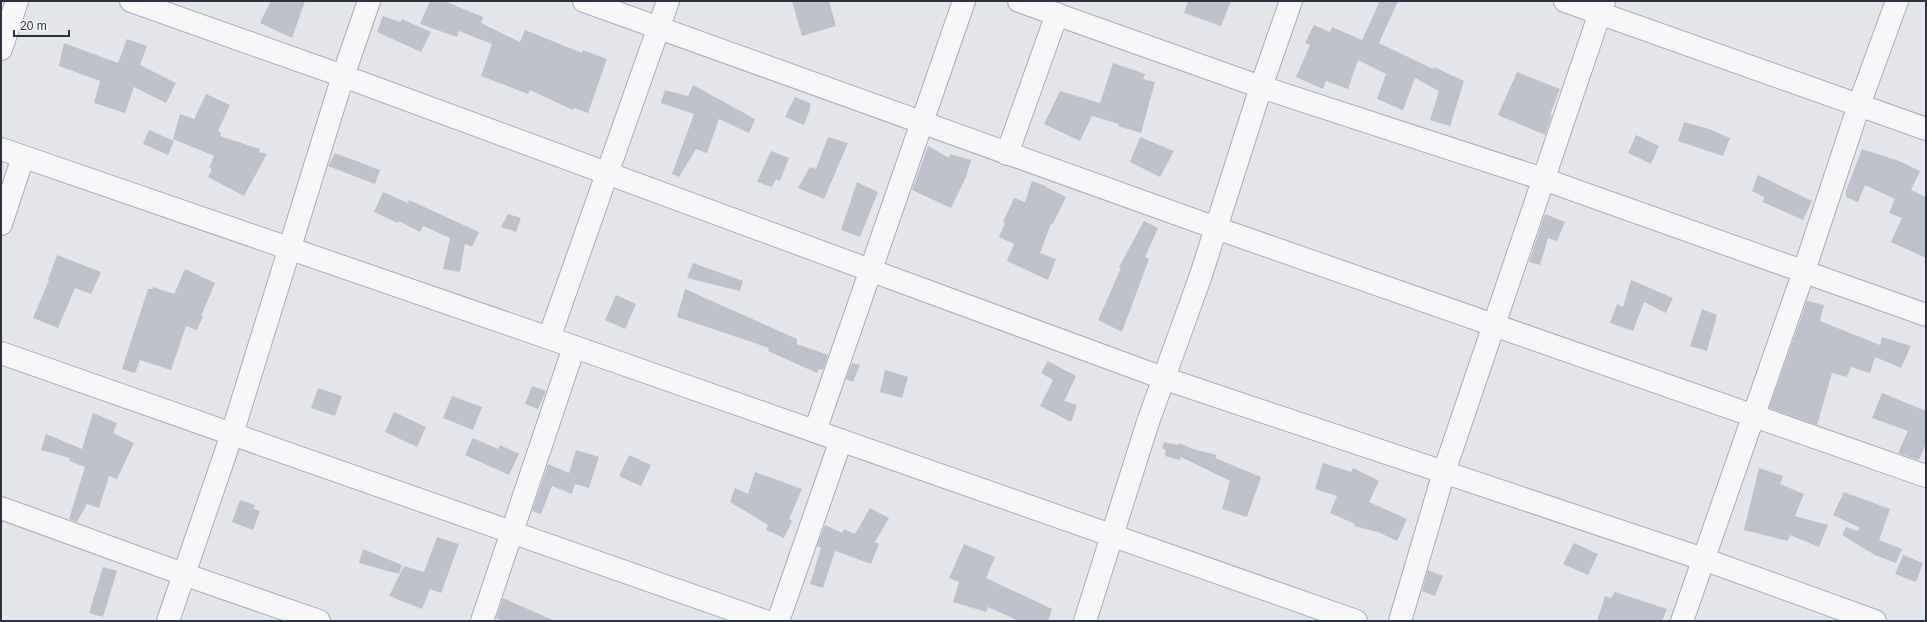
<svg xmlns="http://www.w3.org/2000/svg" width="1927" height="622" font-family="Helvetica,sans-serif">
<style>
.building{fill:#bec1cb}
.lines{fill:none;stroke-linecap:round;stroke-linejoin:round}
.minor-casing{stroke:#a9acb6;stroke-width:24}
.tertiary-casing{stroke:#a9acb6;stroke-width:24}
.minor{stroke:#f7f7fa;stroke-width:22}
.tertiary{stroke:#f7f7fa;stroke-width:22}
</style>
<rect width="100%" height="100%" fill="#e4e6eb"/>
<g class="building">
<path d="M 271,1 L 305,1 L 292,38 L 260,23 Z"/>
<path d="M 430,1 L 444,1 L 483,17 L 481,23 L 520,42 L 525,30 L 582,53 L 583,50 L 607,59 L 588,113 L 574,108 L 573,110 L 530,90 L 528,94 L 481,76 L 492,44 L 459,31 L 457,37 L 420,24 Z"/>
<path d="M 792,1 L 829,1 L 836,26 L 802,36 Z"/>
<path d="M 1188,1 L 1231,1 L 1221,26 L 1184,13 Z"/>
<path d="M 1380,1 L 1398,1 L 1379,43 L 1433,69 L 1434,67 L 1464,81 L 1450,126 L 1430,120 L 1439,91 L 1415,78 L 1403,110 L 1377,99 L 1386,74 L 1358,60 L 1348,89 L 1326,81 L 1323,89 L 1296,77 L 1310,45 L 1305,43 L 1314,25 L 1330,32 L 1332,27 L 1362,40 Z"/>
<path d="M 383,16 L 400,22 L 402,19 L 431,32 L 421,52 L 377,32 Z"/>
<path d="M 127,39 L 147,46 L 140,65 L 176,83 L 166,103 L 134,87 L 125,113 L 94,103 L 100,81 L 59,66 L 64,43 L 118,63 Z"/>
<path d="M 1113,63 L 1145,74 L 1143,79 L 1155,82 L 1141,133 L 1118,126 L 1119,124 L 1092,116 L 1080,141 L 1044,124 L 1060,91 L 1100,103 Z"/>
<path d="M 1517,72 L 1560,89 L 1550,115 L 1552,115 L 1545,135 L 1498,115 Z"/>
<path d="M 693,85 L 755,119 L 749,133 L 719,119 L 707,153 L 696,149 L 679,177 L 672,174 L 694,114 L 661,103 L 665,90 L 688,96 Z"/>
<path d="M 206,94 L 230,105 L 218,131 L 221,132 L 220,136 L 260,149 L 259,152 L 267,154 L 244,196 L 208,177 L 212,169 L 209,168 L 214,156 L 173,139 L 180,114 L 194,119 Z"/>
<path d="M 795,97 L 810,103 L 810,109 L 804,125 L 785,117 Z"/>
<path d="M 1684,122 L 1709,129 L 1730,138 L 1723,156 L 1678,141 Z"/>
<path d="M 149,130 L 174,141 L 168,155 L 143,144 Z"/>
<path d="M 1636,135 L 1659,146 L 1651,164 L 1628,153 Z"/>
<path d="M 828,137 L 848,143 L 824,199 L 798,188 L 810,167 L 816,169 Z"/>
<path d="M 1140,137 L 1174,151 L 1160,177 L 1130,162 Z"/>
<path d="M 928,146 L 949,158 L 950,154 L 971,160 L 966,177 L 951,208 L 912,190 Z"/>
<path d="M 1862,149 L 1899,161 L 1920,171 L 1911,190 L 1926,197 L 1926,258 L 1891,242 L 1902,218 L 1889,213 L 1895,199 L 1865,185 L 1858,202 L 1846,197 L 1846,191 Z"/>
<path d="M 771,151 L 789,158 L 780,181 L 776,179 L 772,187 L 757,182 Z"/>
<path d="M 335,153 L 380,170 L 375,184 L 328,166 Z"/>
<path d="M 1758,175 L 1812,201 L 1803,220 L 1763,202 L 1764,197 L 1752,191 Z"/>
<path d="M 1032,181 L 1046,186 L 1046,187 L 1066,197 L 1052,225 L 1051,224 L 1040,253 L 1056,259 L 1048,280 L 1007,261 L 1014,244 L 999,237 L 1005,223 L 1003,222 L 1014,198 L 1025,202 Z"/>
<path d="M 857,182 L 878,192 L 860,237 L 841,230 Z"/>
<path d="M 383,192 L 408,203 L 409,200 L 479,232 L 472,247 L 465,244 L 460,272 L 443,269 L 450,238 L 423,226 L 420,232 L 399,221 L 398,223 L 374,212 Z"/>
<path d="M 508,214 L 521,218 L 516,232 L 501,227 Z"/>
<path d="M 1545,214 L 1565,222 L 1557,241 L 1548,238 L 1540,265 L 1529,262 Z"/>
<path d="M 1144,221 L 1158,228 L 1145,257 L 1149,259 L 1122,332 L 1098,320 L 1121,268 L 1119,267 Z"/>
<path d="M 57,255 L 101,272 L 91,294 L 75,288 L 58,328 L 33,318 L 49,280 L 48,280 Z"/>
<path d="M 693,263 L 743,281 L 740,291 L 687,278 Z"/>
<path d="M 185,269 L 215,283 L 201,316 L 203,316 L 197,330 L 186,326 L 171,370 L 140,360 L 135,373 L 122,369 L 148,289 L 152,289 L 153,287 L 174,294 Z"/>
<path d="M 1631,280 L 1673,298 L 1666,313 L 1644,302 L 1633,331 L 1610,323 L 1617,304 L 1623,307 Z"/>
<path d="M 685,289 L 797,339 L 797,344 L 828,355 L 823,370 L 819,369 L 817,373 L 768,351 L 769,348 L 677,317 Z"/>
<path d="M 616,295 L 636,304 L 625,329 L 605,320 Z"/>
<path d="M 1807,301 L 1824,305 L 1820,321 L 1880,345 L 1882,337 L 1911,346 L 1901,368 L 1875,357 L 1870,373 L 1851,367 L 1847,377 L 1832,373 L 1817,425 L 1769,408 Z"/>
<path d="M 1702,309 L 1717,315 L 1707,351 L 1690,346 Z"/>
<path d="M 1048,361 L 1076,376 L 1064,401 L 1077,405 L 1071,422 L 1040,406 L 1053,380 L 1041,373 Z"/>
<path d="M 852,363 L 860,365 L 853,382 L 846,379 Z"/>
<path d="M 885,370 L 908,377 L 902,398 L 880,392 Z"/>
<path d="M 532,386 L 546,391 L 538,409 L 525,404 Z"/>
<path d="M 318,388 L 342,396 L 335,416 L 311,408 Z"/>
<path d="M 1882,393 L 1926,411 L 1926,443 L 1919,460 L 1898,453 L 1908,431 L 1872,418 Z"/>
<path d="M 452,396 L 482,407 L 473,430 L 443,418 Z"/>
<path d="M 394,412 L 426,427 L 417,447 L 385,432 Z"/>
<path d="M 93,413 L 117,423 L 113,433 L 134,443 L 117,479 L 109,476 L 99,508 L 87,504 L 77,522 L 69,519 L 85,467 L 69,461 L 70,458 L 41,450 L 46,434 L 82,449 Z"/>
<path d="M 473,438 L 498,449 L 500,445 L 519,454 L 509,475 L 465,455 Z"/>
<path d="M 1164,442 L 1178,445 L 1179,443 L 1193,449 L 1217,455 L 1215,458 L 1261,477 L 1247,517 L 1222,509 L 1230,481 L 1181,457 L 1180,460 L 1165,456 L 1166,450 L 1162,448 Z"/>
<path d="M 576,450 L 599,457 L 589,488 L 575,484 L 572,494 L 552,486 L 541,514 L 532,511 L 548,464 L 569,473 Z"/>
<path d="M 629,455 L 651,465 L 641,486 L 619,476 Z"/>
<path d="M 1323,463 L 1351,472 L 1353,468 L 1379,481 L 1369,502 L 1407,519 L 1397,541 L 1378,532 L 1354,526 L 1355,524 L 1330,513 L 1337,496 L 1315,489 Z"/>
<path d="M 1759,468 L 1783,476 L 1780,484 L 1804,494 L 1795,516 L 1828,525 L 1819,547 L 1790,535 L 1788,541 L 1744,530 Z"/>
<path d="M 755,472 L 802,489 L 789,519 L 792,521 L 784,538 L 766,530 L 768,525 L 730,502 L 735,488 L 748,494 Z"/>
<path d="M 1844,492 L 1890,509 L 1879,540 L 1902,549 L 1896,563 L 1875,555 L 1842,535 L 1846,527 L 1857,531 L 1860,528 L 1833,515 Z"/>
<path d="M 240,500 L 255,505 L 254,509 L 260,511 L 253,530 L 232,522 Z"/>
<path d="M 870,508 L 889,518 L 875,542 L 879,544 L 871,564 L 835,551 L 823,588 L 810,584 L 821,548 L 817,546 L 825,525 L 842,533 L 844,529 L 855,534 Z"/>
<path d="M 437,537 L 459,544 L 441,593 L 430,589 L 422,609 L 389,596 L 404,566 L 424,572 Z"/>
<path d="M 1574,543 L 1598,554 L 1588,575 L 1563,564 Z"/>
<path d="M 964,544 L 995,557 L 986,578 L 1052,609 L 1048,621 L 1019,621 L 988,607 L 986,612 L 953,602 L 959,582 L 949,578 Z"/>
<path d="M 363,549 L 402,565 L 399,574 L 359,563 Z"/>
<path d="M 1903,555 L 1923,563 L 1916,582 L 1895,574 Z"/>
<path d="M 103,567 L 117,571 L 103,617 L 89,613 Z"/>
<path d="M 1428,570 L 1443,576 L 1435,596 L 1422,591 Z"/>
<path d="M 1615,592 L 1667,609 L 1662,621 L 1597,621 L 1605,596 L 1611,598 Z"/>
<path d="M 503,598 L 555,621 L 504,621 L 496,618 Z"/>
</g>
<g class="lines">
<g class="minor-casing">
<g id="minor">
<path d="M 131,1 L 343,76 L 1163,378 L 1703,559 L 1875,621"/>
<path d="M 584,1 L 1216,228 L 1926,476"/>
<path d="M 1019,1 L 1261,87 L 1543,179 L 1926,315"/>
<path d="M 1565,1 L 1926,129"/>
<path d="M 1,49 L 17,1"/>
<path d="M 1,149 L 549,338 L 1356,621"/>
<path d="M 1007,154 L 1057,14"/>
<path d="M 1,224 L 23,157"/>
<path d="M 549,338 L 668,1"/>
<path d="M 1,353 L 765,621"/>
<path d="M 815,431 L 964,1"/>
<path d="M 1,508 L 183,574 L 319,621"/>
<path d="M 168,621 L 232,434 L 343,76 L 369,1"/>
<path d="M 482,621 L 574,347"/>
<path d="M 778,621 L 841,440"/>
<path d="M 1400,621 L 1444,472 L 1604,1"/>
<path d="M 1682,621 L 1804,271 L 1859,105 L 1897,1"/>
</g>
</g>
<g class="tertiary-casing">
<path id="tertiary" d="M 1085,621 L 1148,422 L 1201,275 L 1261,87 L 1291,1"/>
</g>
<use href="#minor" class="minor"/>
<use href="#tertiary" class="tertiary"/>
</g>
<rect width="1927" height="622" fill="none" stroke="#2b3244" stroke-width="4"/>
<path d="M14 30v6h55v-6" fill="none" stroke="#2b3244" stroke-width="2"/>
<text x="20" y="30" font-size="12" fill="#2b3244" stroke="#f4f5f9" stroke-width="3" paint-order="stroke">20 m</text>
</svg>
